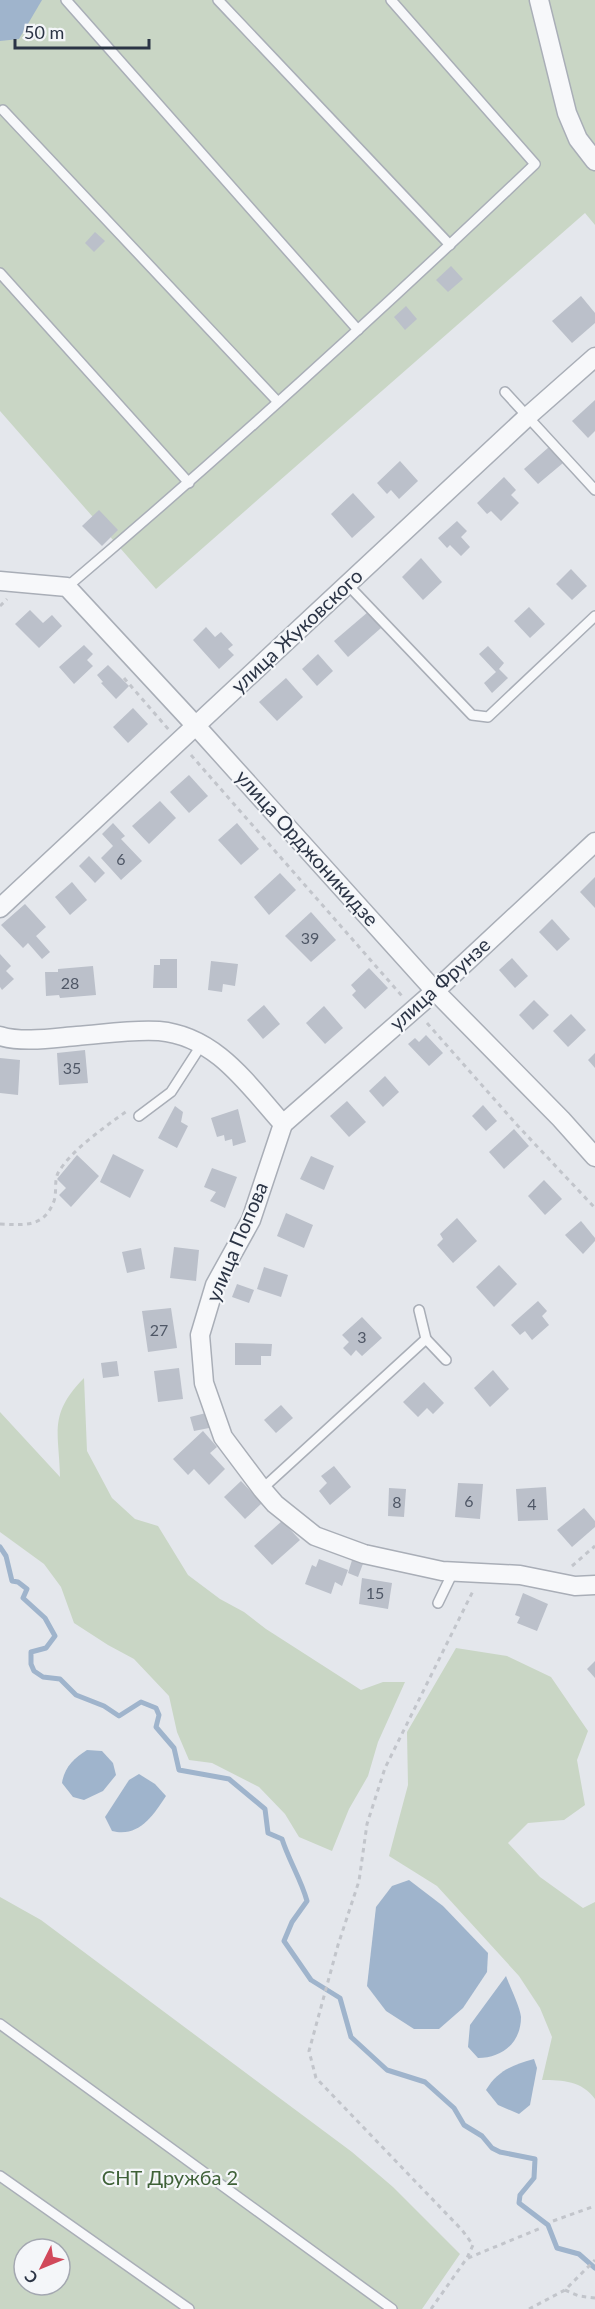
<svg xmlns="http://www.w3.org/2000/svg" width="595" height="2309" font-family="Lato,sans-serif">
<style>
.green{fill:#c9d6c5;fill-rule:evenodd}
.water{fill:#9fb4cc}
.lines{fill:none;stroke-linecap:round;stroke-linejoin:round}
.stream{stroke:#9fb4cc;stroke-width:5}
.building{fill:#bbc0ca}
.service-casing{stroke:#a9aeb7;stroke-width:12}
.minor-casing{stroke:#a9aeb7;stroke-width:21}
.path{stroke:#c2c5cb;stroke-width:3;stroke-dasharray:4.5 4.5;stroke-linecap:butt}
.service{stroke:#f7f8fa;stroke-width:9}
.minor{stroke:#f7f8fa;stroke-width:18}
.labels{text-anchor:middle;stroke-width:4.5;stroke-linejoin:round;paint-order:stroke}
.number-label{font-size:16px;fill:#4f5766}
.street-label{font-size:20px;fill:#2b3445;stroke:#f4f6f9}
.park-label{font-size:20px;fill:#3f6138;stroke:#f4f6f9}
</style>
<rect width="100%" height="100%" fill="#e4e7ec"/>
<g class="green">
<path d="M 2,0 L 595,0 L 595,225 L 585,213 L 156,589 L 0,411 L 0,8 Z"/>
<path d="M 84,1378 L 87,1451 L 112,1498 L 135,1519 L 158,1526 L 188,1575 L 220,1599 L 244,1612 L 266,1629 L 361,1690 L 383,1682 L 405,1682 L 378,1742 L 368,1776 L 349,1809 L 332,1851 L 299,1837 L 285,1814 L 259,1787 L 212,1763 L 189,1760 L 177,1732 L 169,1696 L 134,1659 L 108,1645 L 74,1623 L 61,1587 L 44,1564 L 0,1532 L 0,1412 L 60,1477 C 59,1431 48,1415 84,1378 Z"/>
<path d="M 456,1648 L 507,1656 L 551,1677 L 588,1731 L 577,1760 L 585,1805 L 564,1820 L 528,1823 L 508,1843 L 540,1877 L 583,1908 L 595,1902 L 595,2099 C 582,2081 563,2080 542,2080 L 552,2037 L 540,2008 L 519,1976 L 437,1886 L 389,1856 L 408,1785 L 407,1732 Z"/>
<path d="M 0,1897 L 41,1920 L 352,2152 L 393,2187 L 460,2254 L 422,2309 L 0,2309 ZM 24,2249 L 60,2249 L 60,2285 L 24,2285 Z"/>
</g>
<g class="water">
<path d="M 0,0 L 42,0 L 19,39 L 0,41 Z"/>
<path d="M 87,1750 L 102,1751 L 113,1763 L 116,1775 L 103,1791 L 84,1800 L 73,1797 L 62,1783 C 64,1768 74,1758 87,1750 Z"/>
<path d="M 139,1774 L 155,1784 L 166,1796 C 153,1816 138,1838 112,1831 L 105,1817 L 129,1780 Z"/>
<path d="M 409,1880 L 443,1906 L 488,1953 L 487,1972 L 463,2008 L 439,2029 L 414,2029 L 386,2011 L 367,1986 L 376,1907 L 392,1886 Z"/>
<path d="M 506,1976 C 510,1987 520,2007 521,2017 C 521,2043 502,2058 478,2058 L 468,2047 L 470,2025 Z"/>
<path d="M 534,2059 L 537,2068 L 530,2105 L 519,2114 L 498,2105 L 486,2090 C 498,2070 513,2065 534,2059 Z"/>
</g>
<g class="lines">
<path class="stream" d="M 0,1547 L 6,1556 L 12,1581 L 18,1582 L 27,1589 L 23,1598 L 45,1618 L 55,1636 L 46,1648 L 31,1652 L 31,1664 L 34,1671 L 43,1677 L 60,1679 L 76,1695 L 104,1706 L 119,1716 L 141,1702 L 156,1708 L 159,1715 L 156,1727 L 174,1748 L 179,1770 L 229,1779 L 265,1809 L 268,1833 L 282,1839 C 289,1861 301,1879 307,1901 L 292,1922 L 284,1941 L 311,1980 L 340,1998 L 351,2037 L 387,2070 L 425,2082 L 454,2108 L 464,2125 L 482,2136 L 492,2148 L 500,2152 L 535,2159 L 534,2178 L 520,2195 L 519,2203 L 548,2225 L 557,2248 L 579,2254 L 595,2268"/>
</g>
<g class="building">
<path d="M 95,232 L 105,241 L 94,252 L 85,243 Z"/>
<path d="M 451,266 L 463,279 L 448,292 L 436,280 Z"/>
<path d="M 581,296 L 595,313 L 595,323 L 572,343 L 552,321 Z"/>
<path d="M 406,306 L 417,319 L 405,330 L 394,317 Z"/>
<path d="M 595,400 L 595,431 L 588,438 L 572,421 Z"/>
<path d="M 549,447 L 563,463 L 538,484 L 524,469 Z"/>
<path d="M 400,461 L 418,481 L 399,499 L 391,490 L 387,494 L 377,483 Z"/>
<path d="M 504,477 L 516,490 L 511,495 L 519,503 L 501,521 L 491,511 L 487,514 L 477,503 Z"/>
<path d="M 353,493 L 375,517 L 352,538 L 331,514 Z"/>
<path d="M 99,510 L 118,530 L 102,546 L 82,526 Z"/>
<path d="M 457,521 L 467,531 L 461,537 L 470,547 L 461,556 L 450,545 L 447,548 L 438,538 Z"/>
<path d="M 421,558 L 442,582 L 423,600 L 402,577 Z"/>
<path d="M 571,569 L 587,586 L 572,600 L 556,584 Z"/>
<path d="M 529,607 L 545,624 L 530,638 L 514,621 Z"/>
<path d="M 30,610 L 43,623 L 52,615 L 62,626 L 39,648 L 15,624 Z"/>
<path d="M 368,612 L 381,628 L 348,657 L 334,641 Z"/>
<path d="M 206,627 L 215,637 L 221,632 L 233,645 L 228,649 L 234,655 L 219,669 L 193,640 Z"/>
<path d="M 84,645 L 93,654 L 87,660 L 93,666 L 74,684 L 59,667 Z"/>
<path d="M 488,646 L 504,663 L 499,669 L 508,678 L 492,693 L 484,683 L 496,672 L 479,654 Z"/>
<path d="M 318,654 L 333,671 L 317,686 L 302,669 Z"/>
<path d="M 108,665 L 129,686 L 116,699 L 101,683 L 103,682 L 97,675 Z"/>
<path d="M 286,678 L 303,697 L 277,721 L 259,702 Z"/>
<path d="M 133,708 L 148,724 L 128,743 L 113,727 Z"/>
<path d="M 189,775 L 208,796 L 189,813 L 170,792 Z"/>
<path d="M 160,801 L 176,818 L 149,844 L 132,826 Z"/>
<path d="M 113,823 L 125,836 L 121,839 L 142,861 L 121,880 L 101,858 L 113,846 L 102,834 Z"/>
<path d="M 237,823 L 259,849 L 241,865 L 218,840 Z"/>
<path d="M 89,856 L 105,873 L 95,883 L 79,866 Z"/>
<path d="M 280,873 L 296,890 L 269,915 L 254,897 Z"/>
<path d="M 595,877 L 595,908 L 580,892 Z"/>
<path d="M 72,882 L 87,900 L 70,915 L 55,897 Z"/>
<path d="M 25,904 L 46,927 L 36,936 L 50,952 L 42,959 L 28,943 L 23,948 L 1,925 Z"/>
<path d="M 311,912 L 336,940 L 311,962 L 285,936 Z"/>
<path d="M 552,919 L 570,939 L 557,951 L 539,932 Z"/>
<path d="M 0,954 L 11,966 L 6,971 L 14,979 L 2,990 L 0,987 Z"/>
<path d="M 512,958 L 528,976 L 515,988 L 499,970 Z"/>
<path d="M 160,959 L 177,959 L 177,988 L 153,988 L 154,965 L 160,965 Z"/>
<path d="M 211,961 L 238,964 L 235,986 L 223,984 L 222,992 L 208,990 Z"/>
<path d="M 93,966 L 96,995 L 60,998 L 59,995 L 46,996 L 45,972 L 58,972 L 58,969 Z"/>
<path d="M 369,968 L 388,988 L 365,1009 L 352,995 L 356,991 L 351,985 Z"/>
<path d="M 534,1000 L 549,1015 L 533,1030 L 519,1015 Z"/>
<path d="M 264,1005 L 280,1024 L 263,1039 L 247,1020 Z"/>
<path d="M 324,1006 L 343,1028 L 325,1044 L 306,1023 Z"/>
<path d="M 571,1014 L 586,1030 L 568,1047 L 553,1031 Z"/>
<path d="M 426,1035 L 443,1053 L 429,1066 L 408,1044 L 415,1038 L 419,1042 Z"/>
<path d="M 85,1050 L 88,1083 L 59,1085 L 57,1053 Z"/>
<path d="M 595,1053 L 595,1068 L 588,1060 Z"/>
<path d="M 0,1058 L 20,1060 L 18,1095 L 0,1093 Z"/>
<path d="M 385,1076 L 399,1092 L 383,1107 L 369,1091 Z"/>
<path d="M 347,1101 L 366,1122 L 349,1137 L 330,1116 Z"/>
<path d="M 483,1105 L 497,1121 L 486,1131 L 472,1116 Z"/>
<path d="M 175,1106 L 183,1112 L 181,1122 L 188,1126 L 177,1148 L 158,1138 Z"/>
<path d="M 238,1109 L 246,1142 L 233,1146 L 232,1139 L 225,1141 L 224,1135 L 217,1137 L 211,1118 Z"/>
<path d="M 514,1129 L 529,1146 L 504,1169 L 489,1152 Z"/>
<path d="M 113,1154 L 144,1170 L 130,1198 L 100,1182 Z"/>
<path d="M 77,1155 L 99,1176 L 71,1207 L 59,1195 L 66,1188 L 57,1179 Z"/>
<path d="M 311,1156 L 334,1166 L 324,1190 L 300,1179 Z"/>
<path d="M 212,1168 L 237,1177 L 225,1208 L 210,1201 L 216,1192 L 204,1187 Z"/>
<path d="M 544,1180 L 562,1199 L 545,1215 L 528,1196 Z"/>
<path d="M 286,1213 L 313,1225 L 304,1248 L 277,1236 Z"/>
<path d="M 457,1218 L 477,1241 L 453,1263 L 437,1245 L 443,1239 L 440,1234 Z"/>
<path d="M 581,1221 L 595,1238 L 595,1241 L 583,1254 L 565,1235 Z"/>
<path d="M 174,1247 L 199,1250 L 196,1281 L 170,1278 Z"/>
<path d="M 141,1248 L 145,1269 L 127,1273 L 122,1252 Z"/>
<path d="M 499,1265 L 517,1284 L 494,1307 L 476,1287 Z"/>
<path d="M 264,1267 L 288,1275 L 281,1297 L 257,1289 Z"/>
<path d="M 237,1284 L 254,1290 L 249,1303 L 232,1297 Z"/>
<path d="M 538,1301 L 547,1311 L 542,1316 L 549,1325 L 532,1340 L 525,1331 L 520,1335 L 511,1325 Z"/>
<path d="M 171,1308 L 177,1348 L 148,1352 L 142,1311 Z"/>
<path d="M 362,1317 L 382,1338 L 362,1356 L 356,1350 L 351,1356 L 343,1348 L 349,1342 L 342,1335 Z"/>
<path d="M 235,1343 L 272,1344 L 271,1356 L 261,1356 L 261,1365 L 235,1365 Z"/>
<path d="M 117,1361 L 119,1376 L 103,1378 L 101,1363 Z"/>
<path d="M 179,1368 L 183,1399 L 158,1402 L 154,1371 Z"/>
<path d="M 493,1370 L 509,1389 L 490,1407 L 474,1388 Z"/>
<path d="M 424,1382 L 444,1403 L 433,1414 L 427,1408 L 418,1417 L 403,1402 Z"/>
<path d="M 281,1405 L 293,1418 L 276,1433 L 264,1420 Z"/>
<path d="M 210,1412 L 214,1427 L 194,1431 L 190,1417 Z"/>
<path d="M 203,1431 L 217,1447 L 210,1453 L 225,1469 L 209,1485 L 194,1469 L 188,1475 L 173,1459 Z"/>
<path d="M 334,1466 L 351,1487 L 330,1505 L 319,1491 L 327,1483 L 321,1476 Z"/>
<path d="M 241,1481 L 262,1503 L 245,1519 L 224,1497 Z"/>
<path d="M 458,1483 L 483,1484 L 480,1519 L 455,1517 Z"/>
<path d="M 546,1487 L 548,1520 L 518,1521 L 516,1489 Z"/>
<path d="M 389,1488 L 406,1489 L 404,1517 L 388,1516 Z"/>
<path d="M 584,1508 L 595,1521 L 595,1527 L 572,1547 L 557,1530 Z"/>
<path d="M 282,1521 L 300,1540 L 272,1565 L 254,1546 Z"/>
<path d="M 353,1557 L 364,1561 L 358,1577 L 348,1573 Z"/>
<path d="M 319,1559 L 348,1570 L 342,1586 L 335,1582 L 331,1594 L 305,1584 L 312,1565 L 316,1567 Z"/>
<path d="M 362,1578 L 392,1583 L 388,1609 L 359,1604 Z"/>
<path d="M 523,1593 L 548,1604 L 537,1631 L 517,1623 L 520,1617 L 515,1615 Z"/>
<path d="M 595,1661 L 595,1678 L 587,1669 Z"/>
</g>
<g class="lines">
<g class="service-casing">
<g id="service">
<path d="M 66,0 L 358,330"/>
<path d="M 218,0 L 450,245"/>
<path d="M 3,110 L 278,402"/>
<path d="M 0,273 L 189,483"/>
<path d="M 505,392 L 595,490"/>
<path d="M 347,584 L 472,715 L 488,717 L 595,616"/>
<path d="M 67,587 C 227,451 383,309 535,164 L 391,0"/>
<path d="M 139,1116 L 171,1092 L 202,1044"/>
<path d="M 426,1339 L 446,1360"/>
<path d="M 262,1489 L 426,1339 L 419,1310"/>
<path d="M 438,1603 L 454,1570"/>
<path d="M 0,2024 L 392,2309"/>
<path d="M 0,2176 L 189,2309"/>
</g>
</g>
<g class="minor-casing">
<g id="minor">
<path d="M 539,0 L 567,113 L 578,139 L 595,161"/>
<path d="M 0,581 L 67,587 L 196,726 L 435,991 L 561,1119 L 595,1157"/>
<path d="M 0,908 L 527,417 L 595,357"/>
<path d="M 0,1036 C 23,1043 53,1038 77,1036 C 103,1034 134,1029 159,1031 C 216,1036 248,1085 283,1124 L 251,1220 L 215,1285 L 200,1335 L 204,1383 L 223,1437 L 262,1489 L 275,1504 L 315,1536 L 364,1554 L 442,1571 L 520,1575 L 575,1586 L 595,1585"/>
<path d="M 283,1124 L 435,991 L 595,842"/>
</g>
</g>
<g class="path">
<path d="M 0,606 L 7,599"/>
<path d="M 124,678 L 169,730"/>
<path d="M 191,755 L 402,996"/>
<path d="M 427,1023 L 517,1125 L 595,1208"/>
<path d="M 0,1224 C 24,1225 44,1228 54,1201 C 57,1192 54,1181 58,1173 C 70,1151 106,1126 127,1111"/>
<path d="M 572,1566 L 595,1546"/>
<path d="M 553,2221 L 595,2206"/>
<path d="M 468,2258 L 541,2228"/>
<path d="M 565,2290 L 579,2296 L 595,2298"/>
<path d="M 431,2309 L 467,2258 L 473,2245 L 462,2230 L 316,2078 L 309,2051 L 338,1945 L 359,1881 L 367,1824 L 385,1768 L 474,1589"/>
<path d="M 529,2309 L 565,2290 L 595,2260"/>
</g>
<use href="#service" class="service"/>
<use href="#minor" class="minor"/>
</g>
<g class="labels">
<g class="number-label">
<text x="121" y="865">6</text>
<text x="310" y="944">39</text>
<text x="70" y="989">28</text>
<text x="72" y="1074">35</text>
<text x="159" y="1336">27</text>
<text x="362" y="1343">3</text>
<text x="469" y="1507">6</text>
<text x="397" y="1508">8</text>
<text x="532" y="1510">4</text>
<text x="375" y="1599">15</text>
</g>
<g class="street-label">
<text transform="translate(297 631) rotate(-43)" y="7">улица Жуковского</text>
<text transform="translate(307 848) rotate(48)" y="7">улица Орджоникидзе</text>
<text transform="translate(440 984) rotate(-42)" y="7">улица Фрунзе</text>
<text transform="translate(237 1242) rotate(-67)" y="7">улица Попова</text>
</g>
<g class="park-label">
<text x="170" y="2185">СНТ Дружба 2</text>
</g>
</g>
<g transform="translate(42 2267) rotate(227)"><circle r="28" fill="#f4f6f9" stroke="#a4a8b1" stroke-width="1.5"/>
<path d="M0-4.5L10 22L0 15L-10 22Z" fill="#d1495b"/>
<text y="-9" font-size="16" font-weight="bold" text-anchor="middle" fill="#2b3445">С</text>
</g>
<path d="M15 39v9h134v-9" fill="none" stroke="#2b3445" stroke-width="3"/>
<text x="24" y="39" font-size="18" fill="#2b3445" stroke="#f4f6f9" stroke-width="4.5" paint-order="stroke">50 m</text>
</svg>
